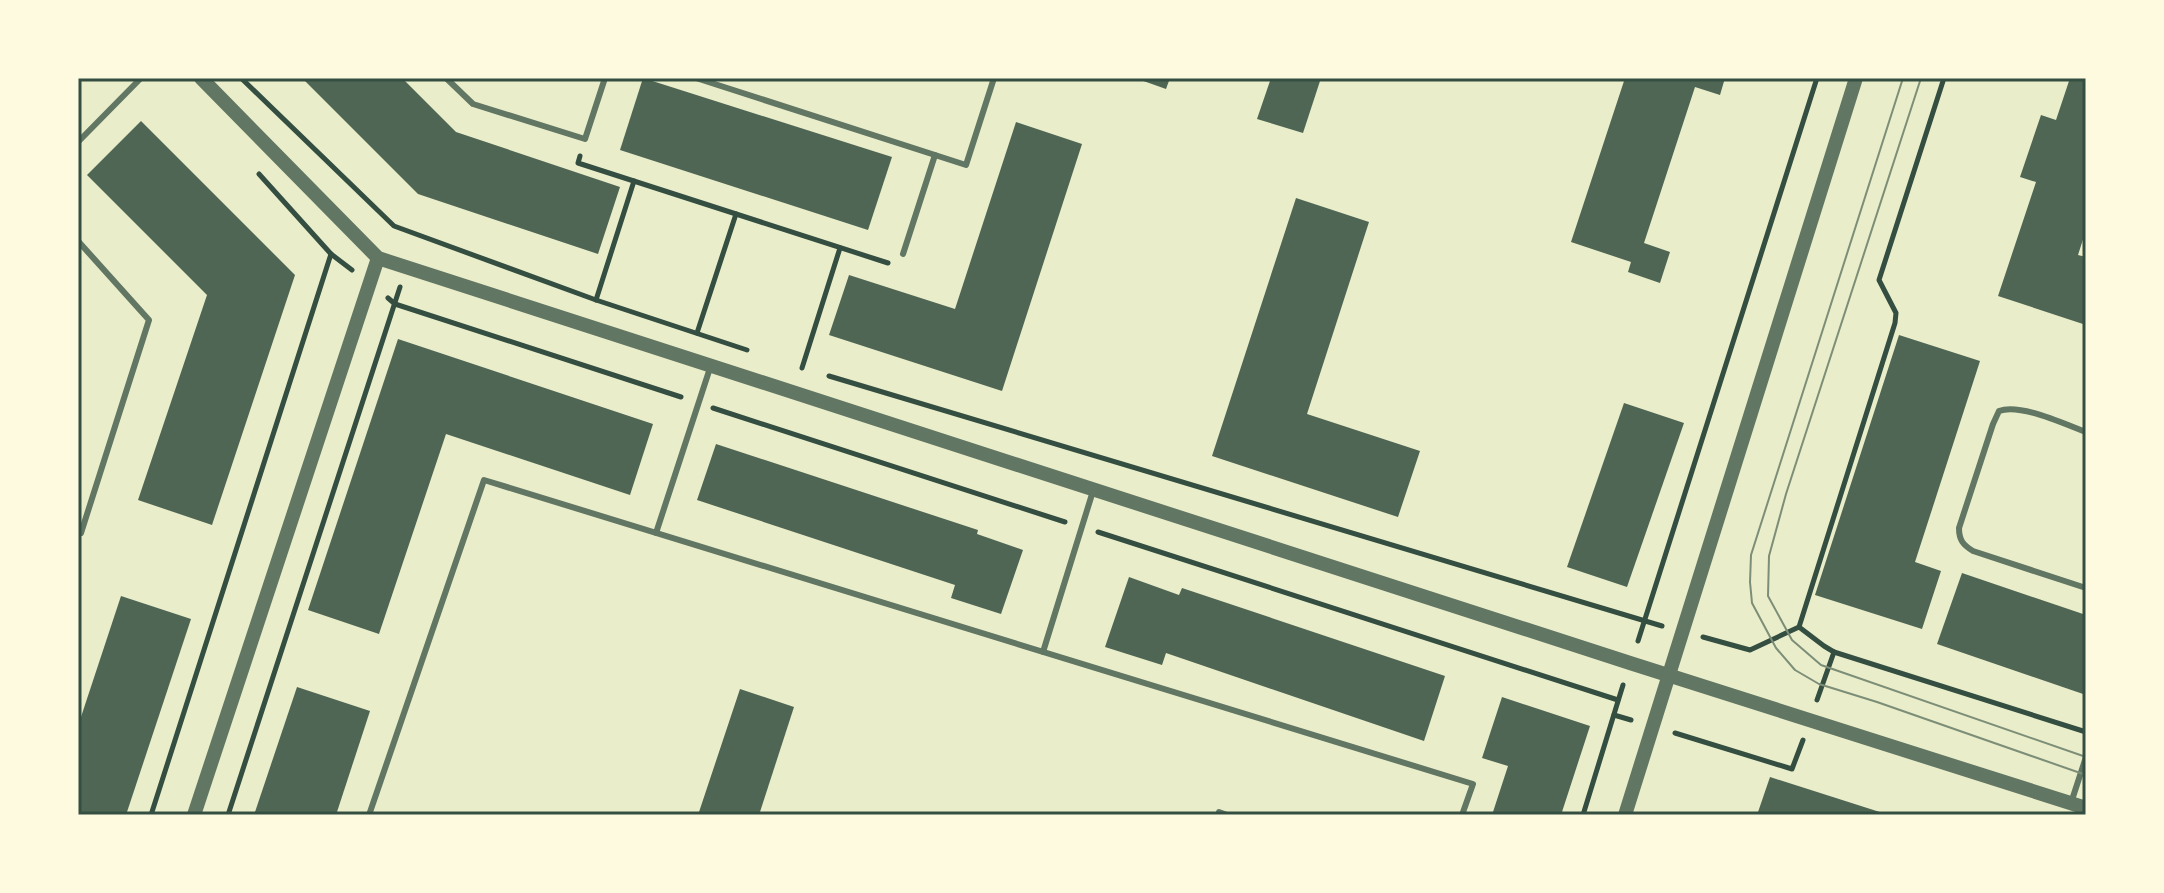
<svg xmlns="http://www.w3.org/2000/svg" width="2164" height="893" font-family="Lato,sans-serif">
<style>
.building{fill:#4f6655}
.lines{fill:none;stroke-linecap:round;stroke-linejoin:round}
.path{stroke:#344e41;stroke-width:5}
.service{stroke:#617663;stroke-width:6}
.tertiary{stroke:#617663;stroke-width:14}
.tram{stroke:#7c8e77;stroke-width:2}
.neatline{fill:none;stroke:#344e41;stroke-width:3}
</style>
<rect width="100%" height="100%" fill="#e9edc9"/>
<g class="building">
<path d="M 302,78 L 402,78 L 456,132 L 620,187 L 598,254 L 418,194 Z"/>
<path d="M 643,78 L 892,157 L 868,230 L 620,150 Z"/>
<path d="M 1135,78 L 1170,78 L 1166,89 Z"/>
<path d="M 1271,78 L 1321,78 L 1303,133 L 1257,119 Z"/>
<path d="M 1625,78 L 1725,78 L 1720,95 L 1695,87 L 1644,243 L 1670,252 L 1660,283 L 1628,272 L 1631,262 L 1571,242 Z"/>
<path d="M 2070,78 L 2086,78 L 2086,230 L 2078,255 L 2086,257 L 2086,325 L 1998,296 L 2036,182 L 2020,177 L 2041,115 L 2056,120 Z"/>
<path d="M 141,121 L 295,275 L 212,525 L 138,500 L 207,295 L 87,175 Z"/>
<path d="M 1016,122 L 1082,144 L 1002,391 L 829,335 L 849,275 L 955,309 Z"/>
<path d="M 1296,198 L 1369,222 L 1307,414 L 1420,451 L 1398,517 L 1212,456 Z"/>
<path d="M 1899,335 L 1980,361 L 1915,562 L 1941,571 L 1922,629 L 1815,595 Z"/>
<path d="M 398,339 L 653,424 L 630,495 L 446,434 L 379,634 L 308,610 Z"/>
<path d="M 1624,403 L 1684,423 L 1627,587 L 1567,567 Z"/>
<path d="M 716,444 L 978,530 L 977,534 L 1023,550 L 1001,614 L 951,598 L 955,585 L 697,500 Z"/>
<path d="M 1962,573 L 2086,615 L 2086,695 L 1937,644 Z"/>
<path d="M 1129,577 L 1179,595 L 1182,588 L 1445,676 L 1424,741 L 1166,653 L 1162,665 L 1105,647 Z"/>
<path d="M 121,596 L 191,619 L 126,815 L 78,815 L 78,726 Z"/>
<path d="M 297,687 L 370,711 L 336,815 L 254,815 Z"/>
<path d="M 740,689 L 794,707 L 759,815 L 698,815 Z"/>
<path d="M 1502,697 L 1590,726 L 1561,815 L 1492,815 L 1508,766 L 1482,758 Z"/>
<path d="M 1770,777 L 1886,814 L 1886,815 L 1757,815 Z"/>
</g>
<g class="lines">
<g class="path">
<path d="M 241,78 L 394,226 L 596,300 L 747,350"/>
<path d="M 580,156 L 578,163 L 888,263"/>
<path d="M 259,174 L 331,254 L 352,270"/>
<path d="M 388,298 L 395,304 L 681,397"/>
<path d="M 596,300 L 634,181"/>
<path d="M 697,333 L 736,214"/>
<path d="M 802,368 L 840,248"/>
<path d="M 829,376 L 1662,626"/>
<path d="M 713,408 L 1065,522"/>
<path d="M 1098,532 L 1618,700"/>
<path d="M 1799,627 L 1895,323 L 1896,313 L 1879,280 L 1944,78"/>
<path d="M 1703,637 L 1750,650 L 1799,627 L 1824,646 L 1834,652 L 1817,700"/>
<path d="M 1638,641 L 1817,78"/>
<path d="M 1834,652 L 2086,732"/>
<path d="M 1614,715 L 1631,720"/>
<path d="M 1675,733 L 1792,769 L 1803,740"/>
<path d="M 151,815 L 331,254"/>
<path d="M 228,815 L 400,287"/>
<path d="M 1583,815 L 1623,685"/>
</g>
<g class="service">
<path d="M 446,78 L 473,104 L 585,139 L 605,78"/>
<path d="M 696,78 L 966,165 L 994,78"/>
<path d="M 78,142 L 141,78"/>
<path d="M 78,241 L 149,320 L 81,533"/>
<path d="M 903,254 L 935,155"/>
<path d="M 2086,432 C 2064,424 2020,403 1999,411 L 1993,424 L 1959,528 C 1959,540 1963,545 1973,551 L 2086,588"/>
<path d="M 656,533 L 711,365"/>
<path d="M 1043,652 L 1093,491"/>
<path d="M 2071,803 L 2086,757"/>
<path d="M 369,815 L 484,480 L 1473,784 L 1462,815"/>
<path d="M 1218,815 L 1219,812 L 1227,815"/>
</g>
<g class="tertiary">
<path d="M 201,78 L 378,258 L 1630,663 L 2086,808"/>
<path d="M 194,815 L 378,258"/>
<path d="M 1625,815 L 1856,78"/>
</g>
<g class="tram">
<path d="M 1903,78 L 1751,555 L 1750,582 L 1752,603 L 1776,648 L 1795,670 L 1819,684 L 1877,702 L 2086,775"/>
<path d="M 1921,78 L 1786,494 L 1769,556 L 1768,596 L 1792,640 L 1821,665 L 2086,757"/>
</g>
</g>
<rect width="2164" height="893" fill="none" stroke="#fefae0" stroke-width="160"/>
<rect x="80" y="80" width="2004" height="733" class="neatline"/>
</svg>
